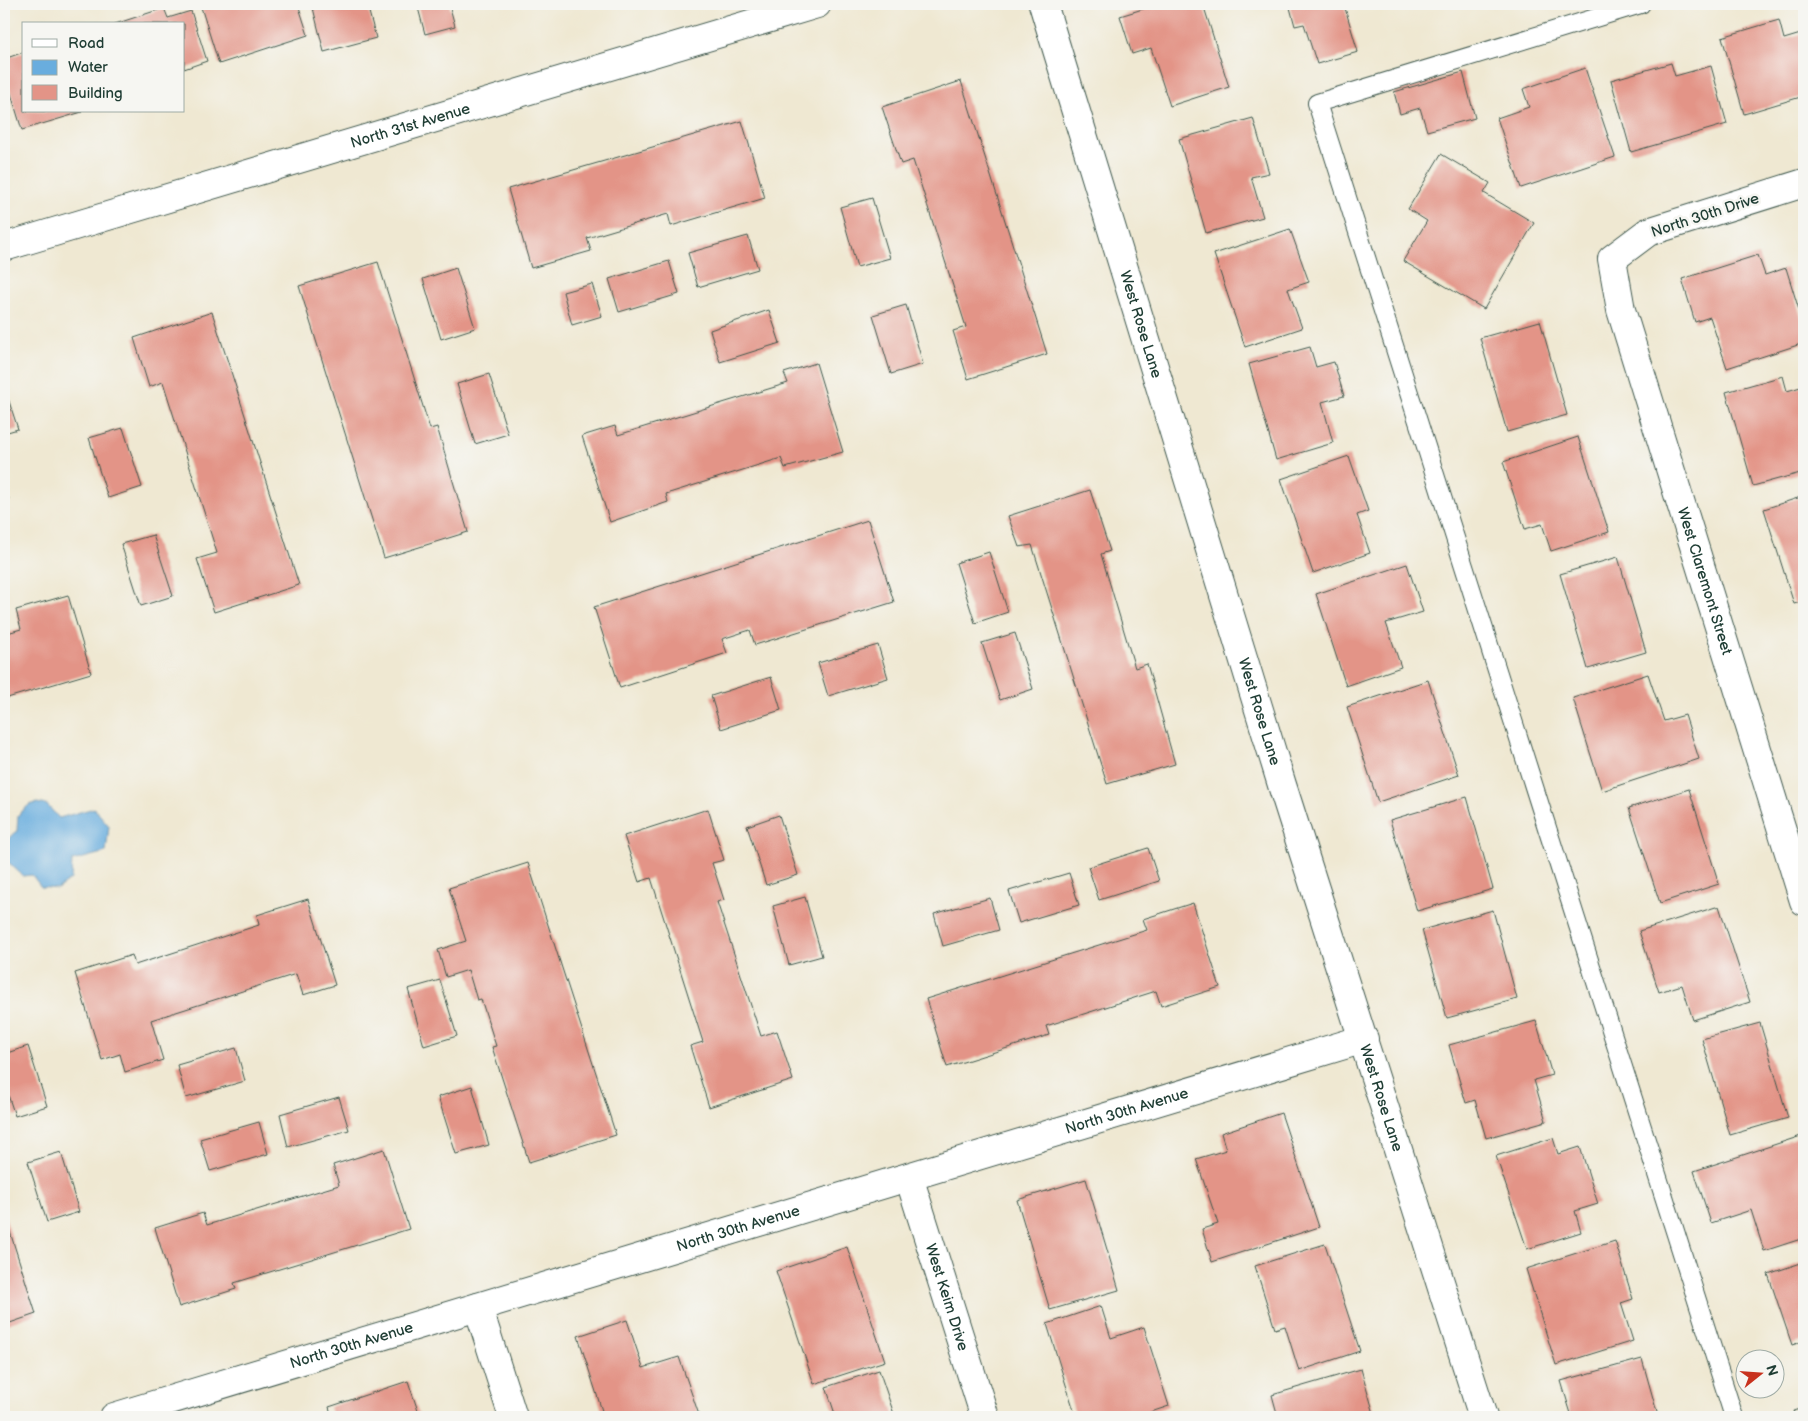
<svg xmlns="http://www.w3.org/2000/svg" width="1808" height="1421" font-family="'Balsamiq Sans',sans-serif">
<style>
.water{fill:#69adde;stroke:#447589}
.building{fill:#e39487}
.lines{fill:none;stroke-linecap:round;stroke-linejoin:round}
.service-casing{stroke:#3e574c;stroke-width:20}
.minor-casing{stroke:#3e574c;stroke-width:30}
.tertiary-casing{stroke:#3e574c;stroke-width:30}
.service{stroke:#fff;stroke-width:18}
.minor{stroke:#fff;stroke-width:28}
.tertiary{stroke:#fff;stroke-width:28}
.labels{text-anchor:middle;stroke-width:5;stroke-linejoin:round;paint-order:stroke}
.street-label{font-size:15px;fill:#1f3d34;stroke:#f6f6f2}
</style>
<rect width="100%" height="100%" fill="#f6f6f2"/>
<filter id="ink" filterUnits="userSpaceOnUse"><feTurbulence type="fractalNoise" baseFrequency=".02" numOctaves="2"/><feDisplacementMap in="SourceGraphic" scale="10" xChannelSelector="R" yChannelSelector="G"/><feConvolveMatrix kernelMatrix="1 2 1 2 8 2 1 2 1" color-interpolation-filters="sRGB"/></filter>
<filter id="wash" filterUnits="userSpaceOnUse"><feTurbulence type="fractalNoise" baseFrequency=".0096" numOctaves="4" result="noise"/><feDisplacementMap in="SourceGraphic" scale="20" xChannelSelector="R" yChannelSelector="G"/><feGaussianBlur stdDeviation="1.12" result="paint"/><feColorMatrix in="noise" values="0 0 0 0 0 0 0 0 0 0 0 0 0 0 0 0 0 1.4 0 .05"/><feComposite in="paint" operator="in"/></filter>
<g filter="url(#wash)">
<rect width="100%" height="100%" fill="#efe8d2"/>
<path class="water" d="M 37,803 L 47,805 L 59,818 L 94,808 L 109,826 L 106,852 L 72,861 L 71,879 L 57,889 L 41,887 L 32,875 L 23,876 L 6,860 C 6,847 5,838 17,831 L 18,815 L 29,805 Z"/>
<g id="blocks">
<g class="building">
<path d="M 200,4 L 298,4 L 308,35 L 219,64 Z"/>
<path d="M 312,4 L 398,4 L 369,12 L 376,38 L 324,52 Z"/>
<path d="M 417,4 L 449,4 L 455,26 L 425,34 Z"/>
<path d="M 1159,4 L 1203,4 L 1229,87 L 1170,106 L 1151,48 L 1132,54 L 1120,16 Z"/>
<path d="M 1289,4 L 1358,4 L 1345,8 L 1358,52 L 1317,64 L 1304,24 L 1295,26 Z"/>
<path d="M 164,8 L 168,18 L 191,11 L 207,61 L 184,69 L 184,24 L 115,24 Z"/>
<path d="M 1779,20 L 1784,39 L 1804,33 L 1804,96 L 1744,114 L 1722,37 Z"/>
<path d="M 24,52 L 24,111 L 82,112 L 22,130 L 4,71 L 4,59 Z"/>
<path d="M 1671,63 L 1675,76 L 1711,66 L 1727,124 L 1631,152 L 1611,80 Z"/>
<path d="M 1585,68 L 1615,157 L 1521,188 L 1497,118 L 1529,107 L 1523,89 Z"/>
<path d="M 1463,72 L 1475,118 L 1427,131 L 1420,108 L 1400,114 L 1394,92 Z"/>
<path d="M 961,81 L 1047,354 L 968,379 L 953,331 L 966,327 L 913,160 L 901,164 L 882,107 Z"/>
<path d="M 1253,118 L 1269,173 L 1251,177 L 1263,217 L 1206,233 L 1179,139 Z"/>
<path d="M 742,121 L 765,198 L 671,226 L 668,214 L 587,238 L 591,251 L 531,268 L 508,189 Z"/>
<path d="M 1441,154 L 1490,183 L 1484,193 L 1534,223 L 1484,309 L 1403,261 L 1427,221 L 1408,209 Z"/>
<path d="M 872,198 L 890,258 L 857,267 L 840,207 Z"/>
<path d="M 1290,229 L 1309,282 L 1288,289 L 1302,328 L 1245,347 L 1214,254 Z"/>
<path d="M 748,236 L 758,269 L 698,287 L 688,253 Z"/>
<path d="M 1758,255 L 1765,275 L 1786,268 L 1804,326 L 1804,343 L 1727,368 L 1710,317 L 1695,322 L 1682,279 Z"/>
<path d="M 669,261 L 679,294 L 619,312 L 609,279 Z"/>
<path d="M 378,262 L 430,429 L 437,427 L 468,532 L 384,558 L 299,286 Z"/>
<path d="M 456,268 L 475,328 L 441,339 L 423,279 Z"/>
<path d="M 592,284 L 602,316 L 572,325 L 563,292 Z"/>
<path d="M 906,305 L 923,364 L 891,374 L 873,315 Z"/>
<path d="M 769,310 L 780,343 L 720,362 L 710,330 Z"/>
<path d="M 212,312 L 299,585 L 214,612 L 197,559 L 217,553 L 163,382 L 149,387 L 134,338 Z"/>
<path d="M 1540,321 L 1567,415 L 1507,432 L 1480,338 Z"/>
<path d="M 1310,347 L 1316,367 L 1334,362 L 1344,396 L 1322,402 L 1333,443 L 1276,460 L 1249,364 Z"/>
<path d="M 816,363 L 843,452 L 785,468 L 781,458 L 666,494 L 668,502 L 610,522 L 582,436 L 615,426 L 618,435 L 788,383 L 784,373 Z"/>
<path d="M 489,374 L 508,434 L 475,444 L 457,384 Z"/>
<path d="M 1783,376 L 1787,391 L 1804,386 L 1804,427 L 1800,429 L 1804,443 L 1804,472 L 1753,486 L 1726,392 Z"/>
<path d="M 4,386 L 18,429 L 4,433 Z"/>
<path d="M 123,428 L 142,487 L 108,498 L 89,438 Z"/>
<path d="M 1578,437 L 1609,532 L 1551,551 L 1542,524 L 1525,529 L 1503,462 Z"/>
<path d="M 1349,456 L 1368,511 L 1357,515 L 1370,553 L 1313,573 L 1281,479 Z"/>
<path d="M 4,483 L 9,499 L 4,501 Z"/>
<path d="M 1090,490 L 1110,551 L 1101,554 L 1135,668 L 1147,664 L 1175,764 L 1107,784 L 1032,545 L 1019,547 L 1008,516 Z"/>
<path d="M 1804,496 L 1804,601 L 1794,604 L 1764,509 Z"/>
<path d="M 868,520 L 894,602 L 755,645 L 750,630 L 722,639 L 727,653 L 620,688 L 594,607 Z"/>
<path d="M 153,535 L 173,596 L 141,606 L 121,544 Z"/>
<path d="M 989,552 L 1008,612 L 975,623 L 956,563 Z"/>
<path d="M 1618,557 L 1646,652 L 1588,669 L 1560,574 Z"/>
<path d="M 1407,564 L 1423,612 L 1386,623 L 1401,667 L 1346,686 L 1316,594 Z"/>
<path d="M 68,595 L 91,673 L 4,699 L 4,634 L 21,629 L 16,610 Z"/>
<path d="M 1015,633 L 1033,689 L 1000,700 L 982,643 Z"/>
<path d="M 878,645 L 888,678 L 828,696 L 818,663 Z"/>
<path d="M 1648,674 L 1664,721 L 1685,715 L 1699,759 L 1602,791 L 1573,698 Z"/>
<path d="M 771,677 L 781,710 L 721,729 L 711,696 Z"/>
<path d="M 1428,680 L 1459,775 L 1378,802 L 1347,707 Z"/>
<path d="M 1689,789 L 1719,884 L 1660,903 L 1629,808 Z"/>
<path d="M 1467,797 L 1493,889 L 1417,911 L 1390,820 Z"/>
<path d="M 708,809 L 724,860 L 712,863 L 724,900 L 717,902 L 761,1036 L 777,1031 L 793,1080 L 709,1107 L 690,1046 L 703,1042 L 651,878 L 639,882 L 624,836 Z"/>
<path d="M 779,815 L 798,875 L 766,885 L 747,826 Z"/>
<path d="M 1148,848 L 1159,881 L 1099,900 L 1088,867 Z"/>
<path d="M 528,863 L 616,1135 L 529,1162 L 492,1047 L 496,1046 L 481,999 L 477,1000 L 468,970 L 446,977 L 438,950 L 466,941 L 449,888 Z"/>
<path d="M 1069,873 L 1079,905 L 1019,923 L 1009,891 Z"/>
<path d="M 805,897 L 822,956 L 789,965 L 773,906 Z"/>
<path d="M 990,898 L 999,930 L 943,946 L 934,914 Z"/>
<path d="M 308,899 L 335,985 L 303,995 L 296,974 L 151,1020 L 163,1060 L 125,1072 L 120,1054 L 102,1060 L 75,973 L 132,955 L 135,965 L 259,925 L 257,915 Z"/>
<path d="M 1193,903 L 1220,987 L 1161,1006 L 1156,991 L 1046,1026 L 1049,1035 L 947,1067 L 926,999 L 1147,930 L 1143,919 Z"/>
<path d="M 1719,906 L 1750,1002 L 1693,1020 L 1682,985 L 1659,992 L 1639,931 Z"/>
<path d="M 1493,910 L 1517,999 L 1447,1018 L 1422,930 Z"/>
<path d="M 440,980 L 457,1036 L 424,1046 L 408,989 Z"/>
<path d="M 1536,1021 L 1552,1075 L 1534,1080 L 1546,1121 L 1486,1138 L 1475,1100 L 1466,1103 L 1449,1045 Z"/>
<path d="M 1760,1023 L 1788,1118 L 1730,1135 L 1702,1039 Z"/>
<path d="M 28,1046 L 47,1106 L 15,1116 L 4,1083 L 4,1054 Z"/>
<path d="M 236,1048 L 245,1081 L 186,1098 L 177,1065 Z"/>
<path d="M 472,1086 L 489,1145 L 456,1154 L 438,1097 Z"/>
<path d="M 339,1097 L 349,1130 L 288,1147 L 280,1114 Z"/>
<path d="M 1281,1113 L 1319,1227 L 1212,1262 L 1202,1229 L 1218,1224 L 1196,1159 L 1226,1150 L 1221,1133 Z"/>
<path d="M 259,1122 L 268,1154 L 210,1171 L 200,1139 Z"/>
<path d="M 1801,1136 L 1804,1147 L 1804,1238 L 1764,1251 L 1751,1210 L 1711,1223 L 1694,1171 Z"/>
<path d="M 1553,1138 L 1558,1154 L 1580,1147 L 1598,1204 L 1575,1211 L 1581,1232 L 1527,1249 L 1496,1156 Z"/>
<path d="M 384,1149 L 409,1229 L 234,1283 L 236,1289 L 179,1307 L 155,1228 L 203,1213 L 207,1225 L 339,1185 L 333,1165 Z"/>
<path d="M 61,1152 L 79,1212 L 47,1222 L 28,1162 Z"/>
<path d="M 1086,1179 L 1119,1290 L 1050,1310 L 1017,1200 Z"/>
<path d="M 4,1213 L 36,1314 L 4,1325 Z"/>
<path d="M 1615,1241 L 1633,1299 L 1621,1303 L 1633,1341 L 1556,1365 L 1526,1269 Z"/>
<path d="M 1325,1244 L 1360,1351 L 1299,1371 L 1285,1326 L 1275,1329 L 1255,1266 Z"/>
<path d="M 847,1247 L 885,1361 L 814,1384 L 776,1271 Z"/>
<path d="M 1804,1262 L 1804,1341 L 1792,1345 L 1768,1274 Z"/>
<path d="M 1101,1306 L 1111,1338 L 1144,1327 L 1169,1406 L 1136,1417 L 1076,1417 L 1047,1324 Z"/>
<path d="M 627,1320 L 643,1368 L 679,1357 L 699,1415 L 692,1417 L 604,1417 L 578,1336 Z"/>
<path d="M 1642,1359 L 1658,1416 L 1572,1417 L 1561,1381 Z"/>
<path d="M 1361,1369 L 1375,1417 L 1278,1417 L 1272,1395 Z"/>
<path d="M 879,1370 L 895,1417 L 836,1417 L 826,1387 Z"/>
<path d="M 408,1381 L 420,1417 L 332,1417 L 329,1407 Z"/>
<path d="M 1804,1408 L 1804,1417 L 1796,1417 L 1794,1411 Z"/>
</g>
</g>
</g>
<g filter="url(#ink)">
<use href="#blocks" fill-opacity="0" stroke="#3e574c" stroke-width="1"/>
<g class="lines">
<g class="service-casing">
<path id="service" d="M 1641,4 L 1317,103 L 1734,1417"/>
</g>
<g class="minor-casing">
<g id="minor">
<path id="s1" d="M 1043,4 L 1282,785 L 1483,1417"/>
<path id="s2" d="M 1804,183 L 1648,232 L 1612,259 L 1621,310 L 1804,901"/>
<path id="s3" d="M 909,1177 L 985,1417"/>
<path d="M 478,1307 L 513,1417"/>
<path id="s4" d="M 114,1417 L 1364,1039"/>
</g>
</g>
<g class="tertiary-casing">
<g id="tertiary">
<path id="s5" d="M 4,247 L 817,4"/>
</g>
</g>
<use href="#service" class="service"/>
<use href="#minor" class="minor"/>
<use href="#tertiary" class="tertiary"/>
</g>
</g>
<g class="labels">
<g class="street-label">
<text dy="5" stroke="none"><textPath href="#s5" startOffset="424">North 31st Avenue</textPath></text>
<text transform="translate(1705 215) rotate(-18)" y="5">North 30th Drive</text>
<text dy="5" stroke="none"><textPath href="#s1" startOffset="335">West Rose Lane</textPath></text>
<text dy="5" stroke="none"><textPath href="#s2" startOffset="544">West Claremont Street</textPath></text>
<text dy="5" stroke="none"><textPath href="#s1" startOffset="740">West Rose Lane</textPath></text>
<text dy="5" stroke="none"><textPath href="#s1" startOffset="1145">West Rose Lane</textPath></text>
<text dy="5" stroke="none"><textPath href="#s4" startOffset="1058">North 30th Avenue</textPath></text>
<text dy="5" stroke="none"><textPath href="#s4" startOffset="652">North 30th Avenue</textPath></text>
<text dy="5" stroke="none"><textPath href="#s3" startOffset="126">West Keim Drive</textPath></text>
<text dy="5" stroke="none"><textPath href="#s4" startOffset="248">North 30th Avenue</textPath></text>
</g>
</g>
<rect width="1808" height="1421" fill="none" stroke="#f6f6f2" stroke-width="20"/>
<rect x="22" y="22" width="162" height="90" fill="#f6f6f2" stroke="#a0aca6"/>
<rect x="32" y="39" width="25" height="8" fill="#ffffff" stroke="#a0aca6"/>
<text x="68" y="48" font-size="15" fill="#1f3d34">Road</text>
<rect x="32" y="60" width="25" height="15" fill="#69adde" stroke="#a0aca6"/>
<text x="68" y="72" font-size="15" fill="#1f3d34">Water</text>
<rect x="32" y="85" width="25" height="15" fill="#e39487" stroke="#a0aca6"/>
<text x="68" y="98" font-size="15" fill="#1f3d34">Building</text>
<g transform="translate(1760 1374) rotate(73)"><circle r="24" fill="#f6f6f2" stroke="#a0aca6"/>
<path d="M0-4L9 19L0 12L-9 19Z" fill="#c8321e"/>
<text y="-8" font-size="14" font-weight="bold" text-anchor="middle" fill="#1f3d34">N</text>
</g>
</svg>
